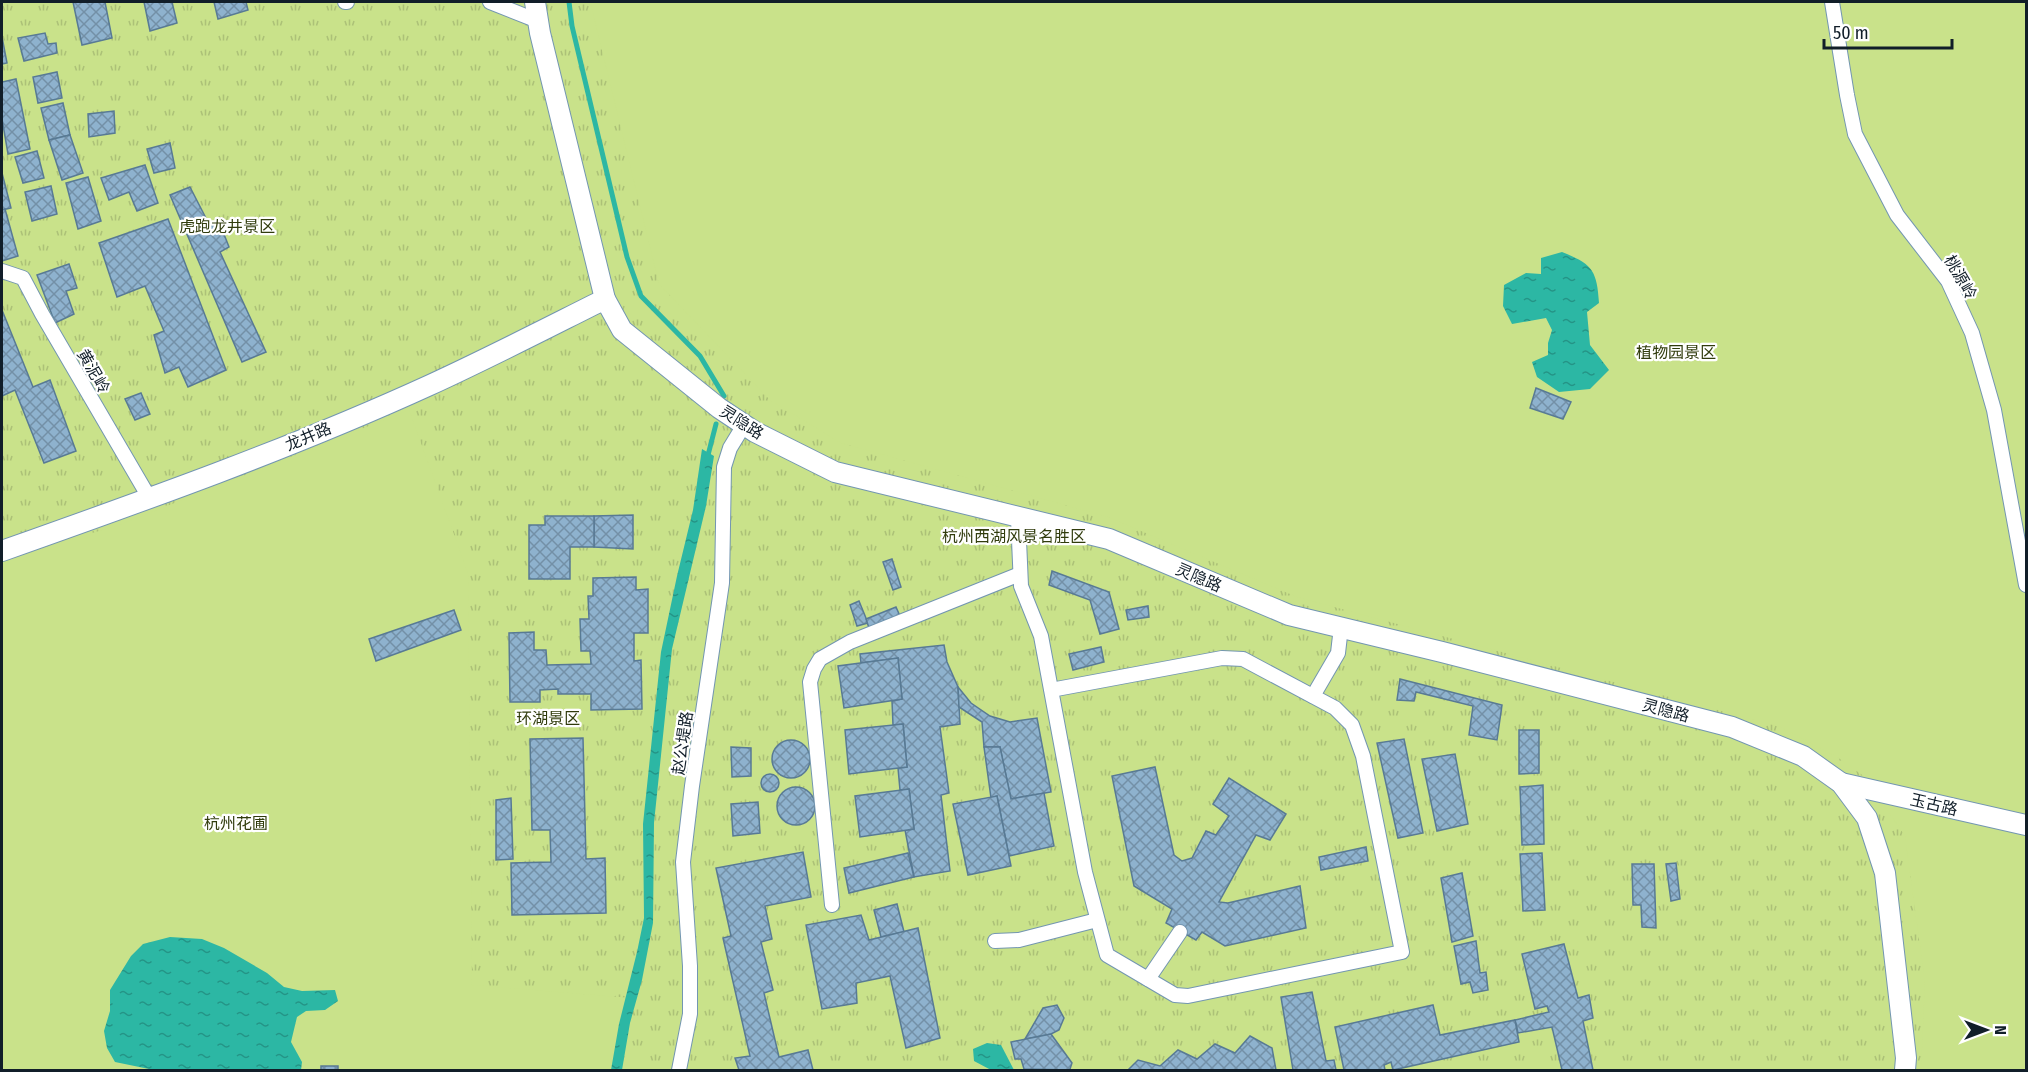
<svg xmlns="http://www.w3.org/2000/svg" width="2028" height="1072" font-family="'Fira Sans Condensed','Noto Sans SC',sans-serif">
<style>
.park{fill:url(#park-tufts)}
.garden{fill:#c9e28a}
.water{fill:url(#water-ripples)}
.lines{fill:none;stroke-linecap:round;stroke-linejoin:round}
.stream{stroke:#2cb7a4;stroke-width:5}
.building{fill:url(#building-cross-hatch);stroke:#587a94;stroke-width:1.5}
.street-casing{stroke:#7396b1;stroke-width:16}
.secondary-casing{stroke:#7396b1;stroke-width:22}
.street{stroke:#fff;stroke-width:14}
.secondary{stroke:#fff;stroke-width:20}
.labels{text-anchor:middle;stroke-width:4.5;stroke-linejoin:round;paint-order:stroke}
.park-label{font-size:16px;fill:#313c0d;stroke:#fff}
.street-label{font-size:16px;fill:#111e29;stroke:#fff}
</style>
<defs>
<pattern id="park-tufts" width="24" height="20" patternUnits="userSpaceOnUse" patternTransform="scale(1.5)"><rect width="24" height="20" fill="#c9e28a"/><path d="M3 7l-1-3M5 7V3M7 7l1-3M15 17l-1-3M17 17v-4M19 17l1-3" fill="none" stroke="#acc177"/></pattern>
<pattern id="water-ripples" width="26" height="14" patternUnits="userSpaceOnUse" patternTransform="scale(1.5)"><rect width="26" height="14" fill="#2cb7a4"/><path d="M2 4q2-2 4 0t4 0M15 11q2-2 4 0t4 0" fill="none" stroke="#249486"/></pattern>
<pattern id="building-cross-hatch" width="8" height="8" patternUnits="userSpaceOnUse" patternTransform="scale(1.5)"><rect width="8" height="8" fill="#8eb2ce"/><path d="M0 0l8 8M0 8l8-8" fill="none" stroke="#7390a7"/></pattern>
</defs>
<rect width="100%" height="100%" fill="#d1e7f9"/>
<rect class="park" x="2" y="2" width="2024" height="1068"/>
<g class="garden">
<polygon points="592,2 2026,2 2026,1070 1921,1070 1925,983 1905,836 1865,777 1837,757 1781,727 1297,597 1108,517 841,443 770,400 659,284 591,5"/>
<polygon points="409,410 468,573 472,985 632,998 617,1070 2,1070 2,560 119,525"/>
</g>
<g class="water">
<path d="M1562,252C1592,264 1597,270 1599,303L1587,312L1590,345L1609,370L1590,389L1559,392L1537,377L1532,362L1548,355V343L1552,330L1546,318L1512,324L1503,306L1504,285L1526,273L1541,274V258Z"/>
<polygon points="702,449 714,456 706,506 672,649 654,823 653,923 642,980 630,1023 622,1070 611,1070 619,1024 637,952 644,918 643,824 661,652 677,576 693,510"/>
<polygon points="170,937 202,939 224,948 267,973 284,987 302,991 335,990 338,1001 325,1010 306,1011 297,1017 291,1042 302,1062 301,1070 154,1070 115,1062 107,1048 104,1031 110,1011 110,990 131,956 143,944"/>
<polygon points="987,1043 1001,1045 1014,1070 991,1070 974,1061 973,1049"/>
</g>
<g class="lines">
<g class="stream">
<polyline points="569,2 572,26 627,257 641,296 700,356 724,396"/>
<polyline points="707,459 716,424"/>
</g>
</g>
<g class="building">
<polygon points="73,2 105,2 112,38 82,45"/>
<polygon points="144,2 172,2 177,23 150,31"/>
<polygon points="214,2 246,2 248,10 218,19"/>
<polygon points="45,33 48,44 56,43 57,53 24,61 18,38"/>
<polygon points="2,37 7,63 2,64"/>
<polygon points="57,72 62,98 38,103 33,77"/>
<polygon points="16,79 30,149 8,154 2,119 2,82"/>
<polygon points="63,103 70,135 49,140 41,108"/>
<polygon points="114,111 115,133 89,137 88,114"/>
<polygon points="70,135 83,173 62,180 49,140"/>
<polygon points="170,143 175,168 154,173 147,149"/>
<polygon points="37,151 44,178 23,183 15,157"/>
<polygon points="145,165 158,203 137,211 129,192 109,200 101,178"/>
<polygon points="2,173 11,208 2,210"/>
<polygon points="88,177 101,221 78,229 66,183"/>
<polygon points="51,186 57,214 32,221 25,192"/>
<polygon points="190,187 210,226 220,224 229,247 220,252 266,352 242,362 170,195"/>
<polygon points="5,209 18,256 2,261 2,210"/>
<polygon points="168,219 226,370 188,387 179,367 165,373 154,335 164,331 145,286 117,297 99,243"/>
<polygon points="69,264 77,288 66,291 74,314 55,323 37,275"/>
<polygon points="2,310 33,387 50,380 76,451 44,463 15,390 2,396"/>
<polygon points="1536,388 1571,402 1563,419 1530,408"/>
<polygon points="141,393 150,414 135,420 125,399"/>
<polygon points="633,515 633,549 594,547 594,516"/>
<polygon points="545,516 594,516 594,547 570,547 570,579 529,579 529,525 545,525"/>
<polygon points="892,559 901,587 893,590 883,562"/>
<polygon points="1052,571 1109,592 1119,629 1100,634 1090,600 1049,585"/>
<polygon points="636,577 636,590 648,589 648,633 634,633 634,661 641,660 642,709 591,710 591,694 558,694 558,689 540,690 540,702 510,702 509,633 534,632 534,650 546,650 547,665 591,664 590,651 581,651 580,619 589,619 588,596 593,596 593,578"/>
<polygon points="859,601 868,623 857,626 850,605"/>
<polygon points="1148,606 1149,617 1128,620 1126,610"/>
<polygon points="896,607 900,616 869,628 866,619"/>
<polygon points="454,610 461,630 376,661 369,639"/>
<polygon points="944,645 947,662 958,687 960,724 940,727 949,793 941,795 950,871 914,877 905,830 914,829 909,789 900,790 898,768 907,767 903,724 893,725 892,701 902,699 898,658 861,663 860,654"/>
<polygon points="1101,647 1104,662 1073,670 1069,654"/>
<polygon points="898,658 902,699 844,708 838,666"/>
<polygon points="1400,679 1502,705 1497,740 1469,735 1473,706 1416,692 1414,701 1397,700"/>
<polygon points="958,687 971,703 990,716 1010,722 1037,718 1051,792 1011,799 1000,747 984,747 982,722 959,707"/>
<polygon points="903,724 907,767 849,774 845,730"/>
<polygon points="1519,730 1539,730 1539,773 1519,774"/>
<polygon points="583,738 586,859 605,858 606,913 512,915 511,863 551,862 550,830 532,830 530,739"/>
<polygon points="1404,739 1423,833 1398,838 1377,743"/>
<circle cx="791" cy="759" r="19"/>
<polygon points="731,747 751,748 751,776 732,777"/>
<polygon points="984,747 1000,747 1011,799 1044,793 1054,846 1009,856 997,796 991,798"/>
<polygon points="1455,754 1468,824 1437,831 1422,759"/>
<polygon points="1155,767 1174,855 1182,861 1192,858 1206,831 1216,835 1229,816 1213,804 1229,778 1286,814 1270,840 1256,835 1219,902 1228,903 1300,886 1306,928 1225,946 1202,932 1196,940 1166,923 1172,909 1134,886 1112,776"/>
<circle cx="770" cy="783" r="9"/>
<polygon points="1543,785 1544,844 1522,845 1520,787"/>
<circle cx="796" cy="806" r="19"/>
<polygon points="909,789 914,829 860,837 855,796"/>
<polygon points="997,796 1011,866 968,875 953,804"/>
<polygon points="511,798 513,859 496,860 496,800"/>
<polygon points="758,802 760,833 733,836 731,804"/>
<polygon points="1366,847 1368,861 1321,870 1319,857"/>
<polygon points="803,852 811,897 765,906 772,939 761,942 773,990 764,993 779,1057 808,1050 813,1070 739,1070 735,1058 750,1056 723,938 731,936 716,868"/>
<polygon points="908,853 914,877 849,893 844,868"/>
<polygon points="1542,853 1545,910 1523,911 1520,854"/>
<polygon points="1676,863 1680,899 1671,901 1666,864"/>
<polygon points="1632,864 1654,864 1656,928 1642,927 1641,905 1633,905"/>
<polygon points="1462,873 1473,936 1452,942 1441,878"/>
<polygon points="897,904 904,932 881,937 874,910"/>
<polygon points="861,915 869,940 918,928 940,1038 906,1048 890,976 856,983 857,1003 822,1009 806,925"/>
<polygon points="1476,941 1480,973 1486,972 1488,990 1473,993 1470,982 1461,984 1454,946"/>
<polygon points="1564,944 1578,998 1589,995 1593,1018 1583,1021 1593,1070 1562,1070 1552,1027 1518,1033 1515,1020 1549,1012 1547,1006 1535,1009 1522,954"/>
<polygon points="1312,992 1326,1061 1334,1060 1336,1070 1293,1070 1281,997"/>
<polygon points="1057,1005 1064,1018 1059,1030 1051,1034 1025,1039 1043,1008"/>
<polygon points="1433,1005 1440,1035 1515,1020 1519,1042 1393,1070 1391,1062 1384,1065 1385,1070 1344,1070 1335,1027"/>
<polygon points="1051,1034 1072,1063 1070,1069 1071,1070 1024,1069 1021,1059 1015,1059 1011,1042"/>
<polygon points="1250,1036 1272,1048 1276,1070 1128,1070 1138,1060 1160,1066 1178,1050 1197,1059 1215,1044 1235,1053"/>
<rect x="321" y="1066" width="17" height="4"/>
</g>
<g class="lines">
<g class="street-casing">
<g id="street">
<polyline points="345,2 347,2"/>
<polyline points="490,2 538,21"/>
<polyline points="1832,2 1847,95 1855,134 1897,215 1948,281 1972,333 1994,410 2026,585"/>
<polyline points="2,271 23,278 42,314 150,499"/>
<polyline points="1018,517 1021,586 1041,636 1085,872 1107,955 1175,995 1188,996 1402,952 1363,756 1352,725 1335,708 1243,659 1222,658 1051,690"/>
<polyline points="1313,696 1338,653 1341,627"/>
<polyline points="832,905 810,682 814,669 820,659 850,642 1020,574"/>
<polyline points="995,941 1019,940 1097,920"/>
<polyline points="1148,979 1180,932"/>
<polyline points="679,1070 690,1014 690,966 683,862 692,786 722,583 724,467 730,448 744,425"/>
</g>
</g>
<g class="secondary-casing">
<g id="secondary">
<polyline points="535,2 540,33 605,299 622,330 719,408 755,432 835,472 1109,539 1289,615 1442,652 1732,727 1803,756 1841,783 1867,818 1885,873 1906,1058 1905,1070"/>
<path d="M2,551C146,500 290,449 430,385C489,358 547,328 605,299"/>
<polyline points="1841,783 2026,825"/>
</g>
</g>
<use href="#street" class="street"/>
<use href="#secondary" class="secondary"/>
</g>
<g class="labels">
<g class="park-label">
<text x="227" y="232">虎跑龙井景区</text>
<text x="1676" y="358">植物园景区</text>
<text x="1014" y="542">杭州西湖风景名胜区</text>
<text x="548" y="724">环湖景区</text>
<text x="236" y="829">杭州花圃</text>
</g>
<g class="street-label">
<text transform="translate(1961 277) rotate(60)" y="6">桃源岭</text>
<text transform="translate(94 371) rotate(60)" y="6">黄泥岭</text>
<text transform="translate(742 422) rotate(32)" y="6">灵隐路</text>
<text transform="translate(308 436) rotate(-23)" y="6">龙井路</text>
<text transform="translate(1199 577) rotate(23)" y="6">灵隐路</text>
<text transform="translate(1666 710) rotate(15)" y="6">灵隐路</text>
<text transform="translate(682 743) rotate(-82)" y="6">赵公堤路</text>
<text transform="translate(1934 804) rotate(13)" y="6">玉古路</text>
</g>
</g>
<rect width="2028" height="1072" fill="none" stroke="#111e29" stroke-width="6"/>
<g transform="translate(1986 1030) rotate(90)" stroke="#ffffff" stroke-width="4.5" paint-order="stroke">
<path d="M0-4.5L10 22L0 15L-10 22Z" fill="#111e29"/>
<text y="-9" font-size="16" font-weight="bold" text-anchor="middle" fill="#111e29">N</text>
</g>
<path d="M1824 39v9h128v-9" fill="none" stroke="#111e29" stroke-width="3"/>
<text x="1833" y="39" font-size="18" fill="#111e29" stroke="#ffffff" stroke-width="4.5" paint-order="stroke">50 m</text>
</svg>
